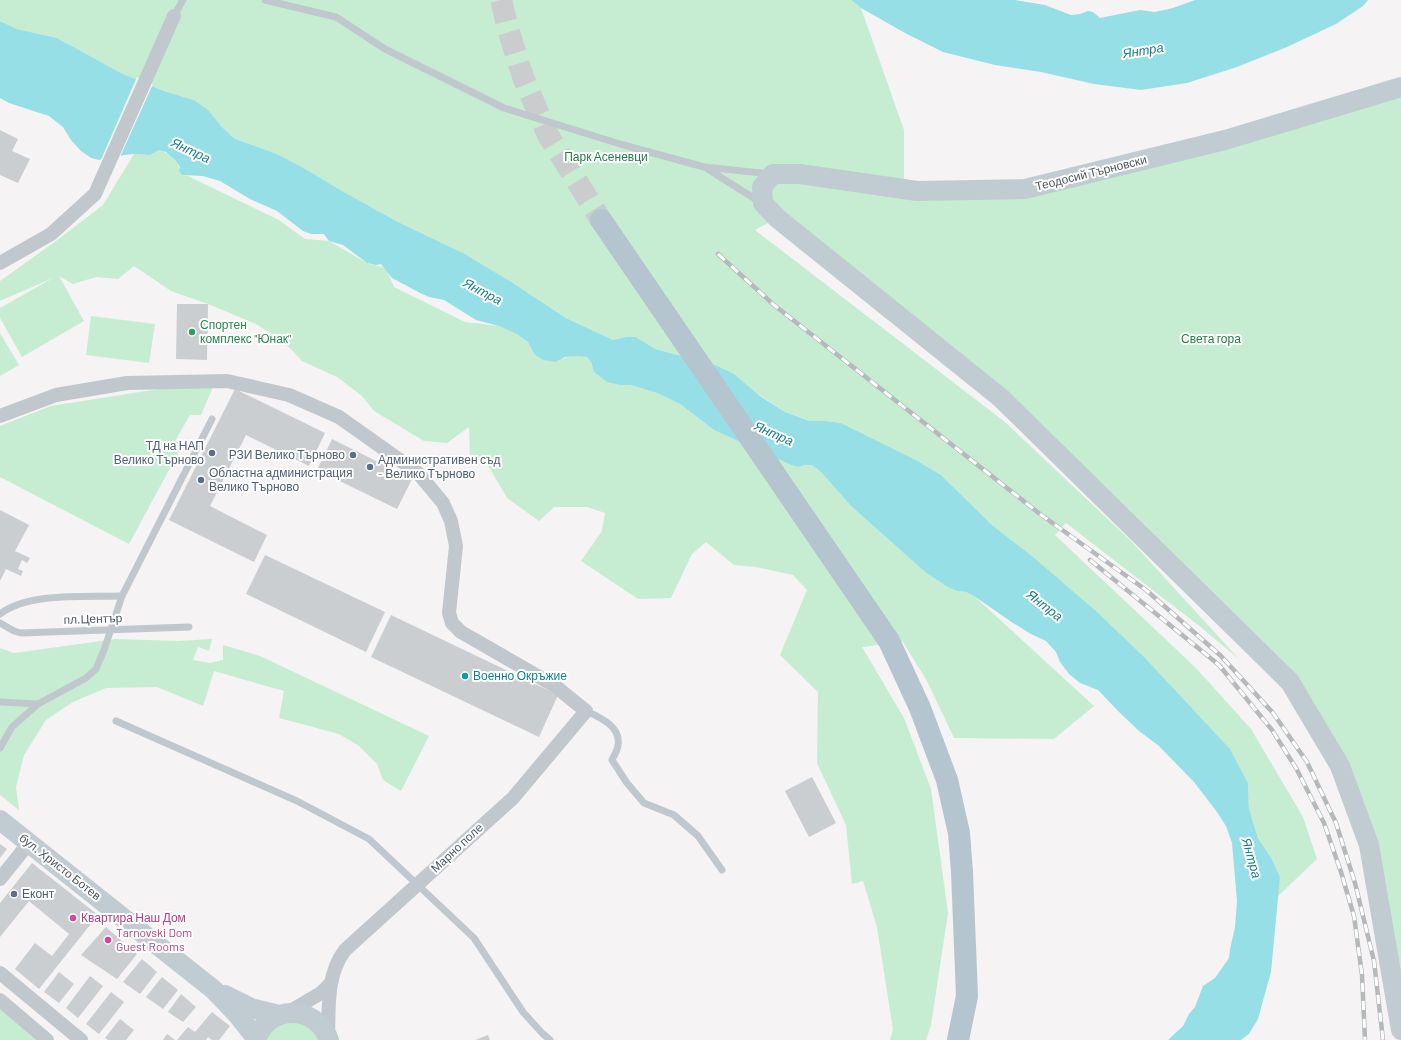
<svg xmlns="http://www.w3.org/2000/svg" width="1401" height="1040" font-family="Barlow,sans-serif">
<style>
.green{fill:#c6edd1}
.water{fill:#97dfe7}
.pier{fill:#f5f3f3}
.building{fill:#caced1}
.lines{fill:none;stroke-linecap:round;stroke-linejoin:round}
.primary-tunnel{stroke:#cbccce;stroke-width:22;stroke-dasharray:22 11;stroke-linecap:butt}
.lane{stroke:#c0c8ce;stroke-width:7}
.street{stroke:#c0c8ce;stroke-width:14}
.secondary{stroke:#c0cbd2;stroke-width:20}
.primary{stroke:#b5c5cf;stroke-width:22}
.rail-casing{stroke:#b5b9bc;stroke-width:4.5}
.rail{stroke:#fff;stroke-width:3;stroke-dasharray:9;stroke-linecap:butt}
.leisure-dot{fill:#2e9e5b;stroke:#fff;stroke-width:1.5}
.service-dot{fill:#5c6f8a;stroke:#fff;stroke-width:1.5}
.culture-dot{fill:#0f9aa8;stroke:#fff;stroke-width:1.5}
.hotel-dot{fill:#d1479c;stroke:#fff;stroke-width:1.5}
.labels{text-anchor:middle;stroke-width:4;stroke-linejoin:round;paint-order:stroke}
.park-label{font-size:12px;fill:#207d44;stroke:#fff}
.street-label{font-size:12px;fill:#4c585f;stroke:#fff}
.leisure-label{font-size:12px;fill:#27864d;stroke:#fff;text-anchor:start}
.service-label{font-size:12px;fill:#4e5e75;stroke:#fff;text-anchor:start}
.culture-label{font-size:12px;fill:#0d838f;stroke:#fff;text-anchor:start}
.hotel-label{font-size:12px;fill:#b23c85;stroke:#fff;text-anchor:start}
.water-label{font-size:13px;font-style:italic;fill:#177d88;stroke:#fff}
</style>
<rect width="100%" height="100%" fill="#f5f3f3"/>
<g class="green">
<polygon points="0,0 851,0 861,8 904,130 904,190 1025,189 1401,87 1401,1030 1369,845 1290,682 1001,398 777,218 755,230 1005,422 1131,541 1239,659 1198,625 1066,523 1055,535 1196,668 1251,729 1303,817 1317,859 1277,897 1280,877 1272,859 1258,838 1249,809 1248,783 1230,749 1187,704 1032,556 992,525 941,475 916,460 841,423 825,421 809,421 785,412 715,365 655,349 636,337 626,337 613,340 566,318 513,283 465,254 396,221 339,190 304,168 275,153 235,139 194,100 164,91 121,73 57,38 17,29 0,21"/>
<path d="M159,150C172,153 178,163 182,175L188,176L279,220L305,239L329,241L367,263L386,268L394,287L465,322L499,326L518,334L528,342L534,354L556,362C567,356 574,355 587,357L591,362L594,372L620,385H631L657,393L680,404L714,430L791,465L798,467L805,465H812L821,472L851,506L925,572L957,591L966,592L974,596L1094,706L1054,739L954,738L927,681L903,642L862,647L904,718L931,789L948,913L931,1025L926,1040H890L893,1030L877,927L863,881L852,884L846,825L817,763L818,692L780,655L807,590L793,575L756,567L734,565L706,542L692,554L671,598L638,599L581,561L602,531L605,513L587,507H554L539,521L507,498L486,462L470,460L469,427L447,443L424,441L374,411L362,396L337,377L302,361L284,342L256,324L208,304L171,291L134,266L118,279L96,277L73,284L59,276L84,321L22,357L0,318V308L53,278L0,301V281L56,241L103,205L134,154L150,155Z"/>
<polygon points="91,316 155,324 149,363 86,355"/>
<polygon points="0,333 19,365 0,376"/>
<polygon points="216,380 201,415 190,415 175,441 183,444 129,544 0,477 0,426 51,406"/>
<polygon points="116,639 178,641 212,639 209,651 198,647 193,660 210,663 223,660 223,645 260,656 429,736 401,791 383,780 377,764 359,746 339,734 279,718 284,691 214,671 203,706 157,687 106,688 73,702 46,720 24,755 16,787 19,810 0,795 0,648 14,653"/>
<polygon points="0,1006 37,1040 0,1040"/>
<path d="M294,1022C306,1025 312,1029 319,1040H264L267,1034L284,1023Z"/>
</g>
<g class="water">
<polygon points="851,0 1015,0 1045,5 1071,15 1080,14 1088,11 1093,12 1100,18 1140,10 1155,12 1173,8 1195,0 1368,0 1363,6 1336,24 1287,47 1237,67 1187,83 1141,90 1094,84 1041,72 995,65 943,52 905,33 861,8"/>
<polygon points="0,21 17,29 57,38 121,73 164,91 194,100 209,111 222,127 235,139 275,153 304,168 340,190 396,221 465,254 513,283 566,318 613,340 626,337 636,337 655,349 715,365 734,374 760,396 785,412 809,421 825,421 841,423 916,460 941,475 992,525 1032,556 1097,612 1144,657 1230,749 1248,783 1249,809 1258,838 1272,859 1280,877 1271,972 1258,1019 1249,1034 1241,1040 1168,1040 1183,1026 1189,1014 1195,1007 1203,986 1215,978 1229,958 1230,949 1235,927 1237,901 1232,843 1226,826 1217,812 1194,782 1159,746 1139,731 1118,711 1098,690 1080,683 1069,674 1060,662 1056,652 1046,641 1031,634 1013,623 974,596 966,592 957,591 948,587 925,572 851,506 821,472 812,465 805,465 798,467 791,465 714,430 680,404 657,393 631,385 620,385 607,382 594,372 591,362 587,357 578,356 565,357 556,362 543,360 534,354 528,342 517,334 499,326 476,320 444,300 429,297 420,293 392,278 381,264 376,265 367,263 343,245 329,241 324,234 311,234 303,231 277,211 250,199 220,181 203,176 182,175 179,171 180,167 175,160 166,152 159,150 150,155 134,154 107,157 99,160 91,158 81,151 71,140 63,127 49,116 9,103 0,98"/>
</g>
<polygon class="pier" points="137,77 153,84 120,157 107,159 100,162"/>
<g class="building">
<polygon points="0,130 18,139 12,151 30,159 18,183 0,175"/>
<polygon points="177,304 208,304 207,360 176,359"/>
<polygon points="235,389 325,433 309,466 246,435 210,506 267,535 254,562 169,520"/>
<polygon points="332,439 412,479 397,509 317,470"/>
<polygon points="0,510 29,525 15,551 30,558 27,563 22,560 18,569 23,571 21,576 6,569 0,581"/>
<polygon points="265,555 385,612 366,652 246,594"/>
<polygon points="391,615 558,695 539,737 371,657"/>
<polygon points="812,777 836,823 809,837 785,791"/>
<polygon points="0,844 7,849 0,858"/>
<polygon points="32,863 98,915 39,989 15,969 35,943 52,956 69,934 29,901 0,937 0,903"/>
<polygon points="106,927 137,954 117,979 81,955"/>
<polygon points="142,959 157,972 140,994 123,982"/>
<polygon points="59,972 74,984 59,1003 44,992"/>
<polygon points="90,976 103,986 78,1018 66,1008"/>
<polygon points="162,977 178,990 163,1009 146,997"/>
<polygon points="111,992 124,1002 99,1034 86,1024"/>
<polygon points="181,994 196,1007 183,1022 168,1012"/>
<polygon points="212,1012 230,1026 219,1040 212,1040 208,1037 206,1040 177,1040 188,1027 195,1032"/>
<polygon points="120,1019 134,1030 126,1040 108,1040 105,1038"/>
<polygon points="167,1034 175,1040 163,1040"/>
<polygon points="488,1035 490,1040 475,1040"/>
</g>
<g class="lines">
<polyline class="primary-tunnel" points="501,0 508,29 523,77 548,135 601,220"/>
<g class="lane">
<polyline points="265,0 336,17 385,49 504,108 620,144 704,167 771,174"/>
<polyline points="174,16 183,0"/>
<polyline points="706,168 760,202"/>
<path d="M0,614C29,592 87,597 122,596"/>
<polyline points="0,623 14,631 21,633 189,627"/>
<polyline points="0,702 38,704"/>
<path d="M586,711C599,717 621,726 618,745C618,750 614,755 612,760L627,783L644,803L674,815L698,836L722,870"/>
<polyline points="116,721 297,801 369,839 474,938 523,1012 542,1033 550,1040"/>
<polyline points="0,748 12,727 38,704 86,678 96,669 104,650 122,596 212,419"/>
</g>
<g class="street">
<polyline points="0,263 51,234 95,194 174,16"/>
<path d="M0,416L56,395L127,383L227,381L289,395L339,417L418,473L443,503L451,521L456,546L449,613L452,623L461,632L555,686L586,711L513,798L345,950C326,975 329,1008 328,1038"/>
<polyline points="0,879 29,843"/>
<polyline points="0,973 81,1040"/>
<polyline points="0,1000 47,1040"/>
<polyline points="287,1013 321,993 330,984"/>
</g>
<g class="secondary">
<polyline points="1401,87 1225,140 1025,189 917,191 800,174 773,174 762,187 763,203 777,218 1001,398 1290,682 1340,766 1369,845 1401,1030"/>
<polyline points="0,820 214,990 237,1014 256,1038"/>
<polyline points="225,995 251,1008 279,1015"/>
<path d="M256,1040C268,1004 316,1004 329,1040"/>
</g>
<polyline class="primary" points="601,220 889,641 920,708 947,780 959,833 962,872 967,996 958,1040"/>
<g class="rail-casing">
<g id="rail">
<polyline points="718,254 774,305 1040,514 1146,590 1221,656 1273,713 1307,762 1336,823 1355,883 1374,961 1383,1040"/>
<polyline points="1090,560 1219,665 1272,730 1296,768 1324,823 1341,872 1354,916 1362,975 1365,1040"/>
</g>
</g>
<use href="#rail" class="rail"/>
</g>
<circle class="leisure-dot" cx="192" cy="332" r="4"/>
<g class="service-dot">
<circle cx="212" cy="453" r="4"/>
<circle cx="353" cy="455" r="4"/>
<circle cx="370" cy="467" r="4"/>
<circle cx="201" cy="480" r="4"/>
<circle cx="14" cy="894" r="4"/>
</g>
<circle class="culture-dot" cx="465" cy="676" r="4"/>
<g class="hotel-dot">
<circle cx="73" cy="918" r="4"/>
<circle cx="108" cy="940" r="4"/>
</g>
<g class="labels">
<g class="park-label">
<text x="606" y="161">Парк Асеневци</text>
<text x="1211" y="343">Света гора</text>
</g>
<g class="street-label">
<text transform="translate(1091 173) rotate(-14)" y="4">Теодосий Търновски</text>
<text transform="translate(93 619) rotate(-2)" y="4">пл.Център</text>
<text transform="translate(457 848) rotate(-43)" y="4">Марно поле</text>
<text transform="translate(60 867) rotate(38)" y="4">бул. Христо Ботев</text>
</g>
<g class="leisure-label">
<text x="200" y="329">Спортен<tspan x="200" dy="14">комплекс "Юнак"</tspan></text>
</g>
<g class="service-label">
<text x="204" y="450" text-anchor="end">ТД на НАП<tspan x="204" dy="14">Велико Търново</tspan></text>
<text x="345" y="459" text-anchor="end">РЗИ Велико Търново</text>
<text x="378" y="464">Административен съд<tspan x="378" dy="14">- Велико Търново</tspan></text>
<text x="209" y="477">Областна администрация<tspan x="209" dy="14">Велико Търново</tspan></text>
<text x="22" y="898">Еконт</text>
</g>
<g class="culture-label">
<text x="473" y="680">Военно Окръжие</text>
</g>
<g class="hotel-label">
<text x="81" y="922">Квартира Наш Дом</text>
<text x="116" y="937">Tarnovski Dom<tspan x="116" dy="14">Guest Rooms</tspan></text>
</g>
<g class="water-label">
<text transform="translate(1143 50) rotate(-9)" y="5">Янтра</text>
<text transform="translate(191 150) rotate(25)" y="5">Янтра</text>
<text transform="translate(483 291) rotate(28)" y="5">Янтра</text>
<text transform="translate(774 433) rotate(24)" y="5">Янтра</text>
<text transform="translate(1045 605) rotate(38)" y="5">Янтра</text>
<text transform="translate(1252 858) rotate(74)" y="5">Янтра</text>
</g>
</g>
</svg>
